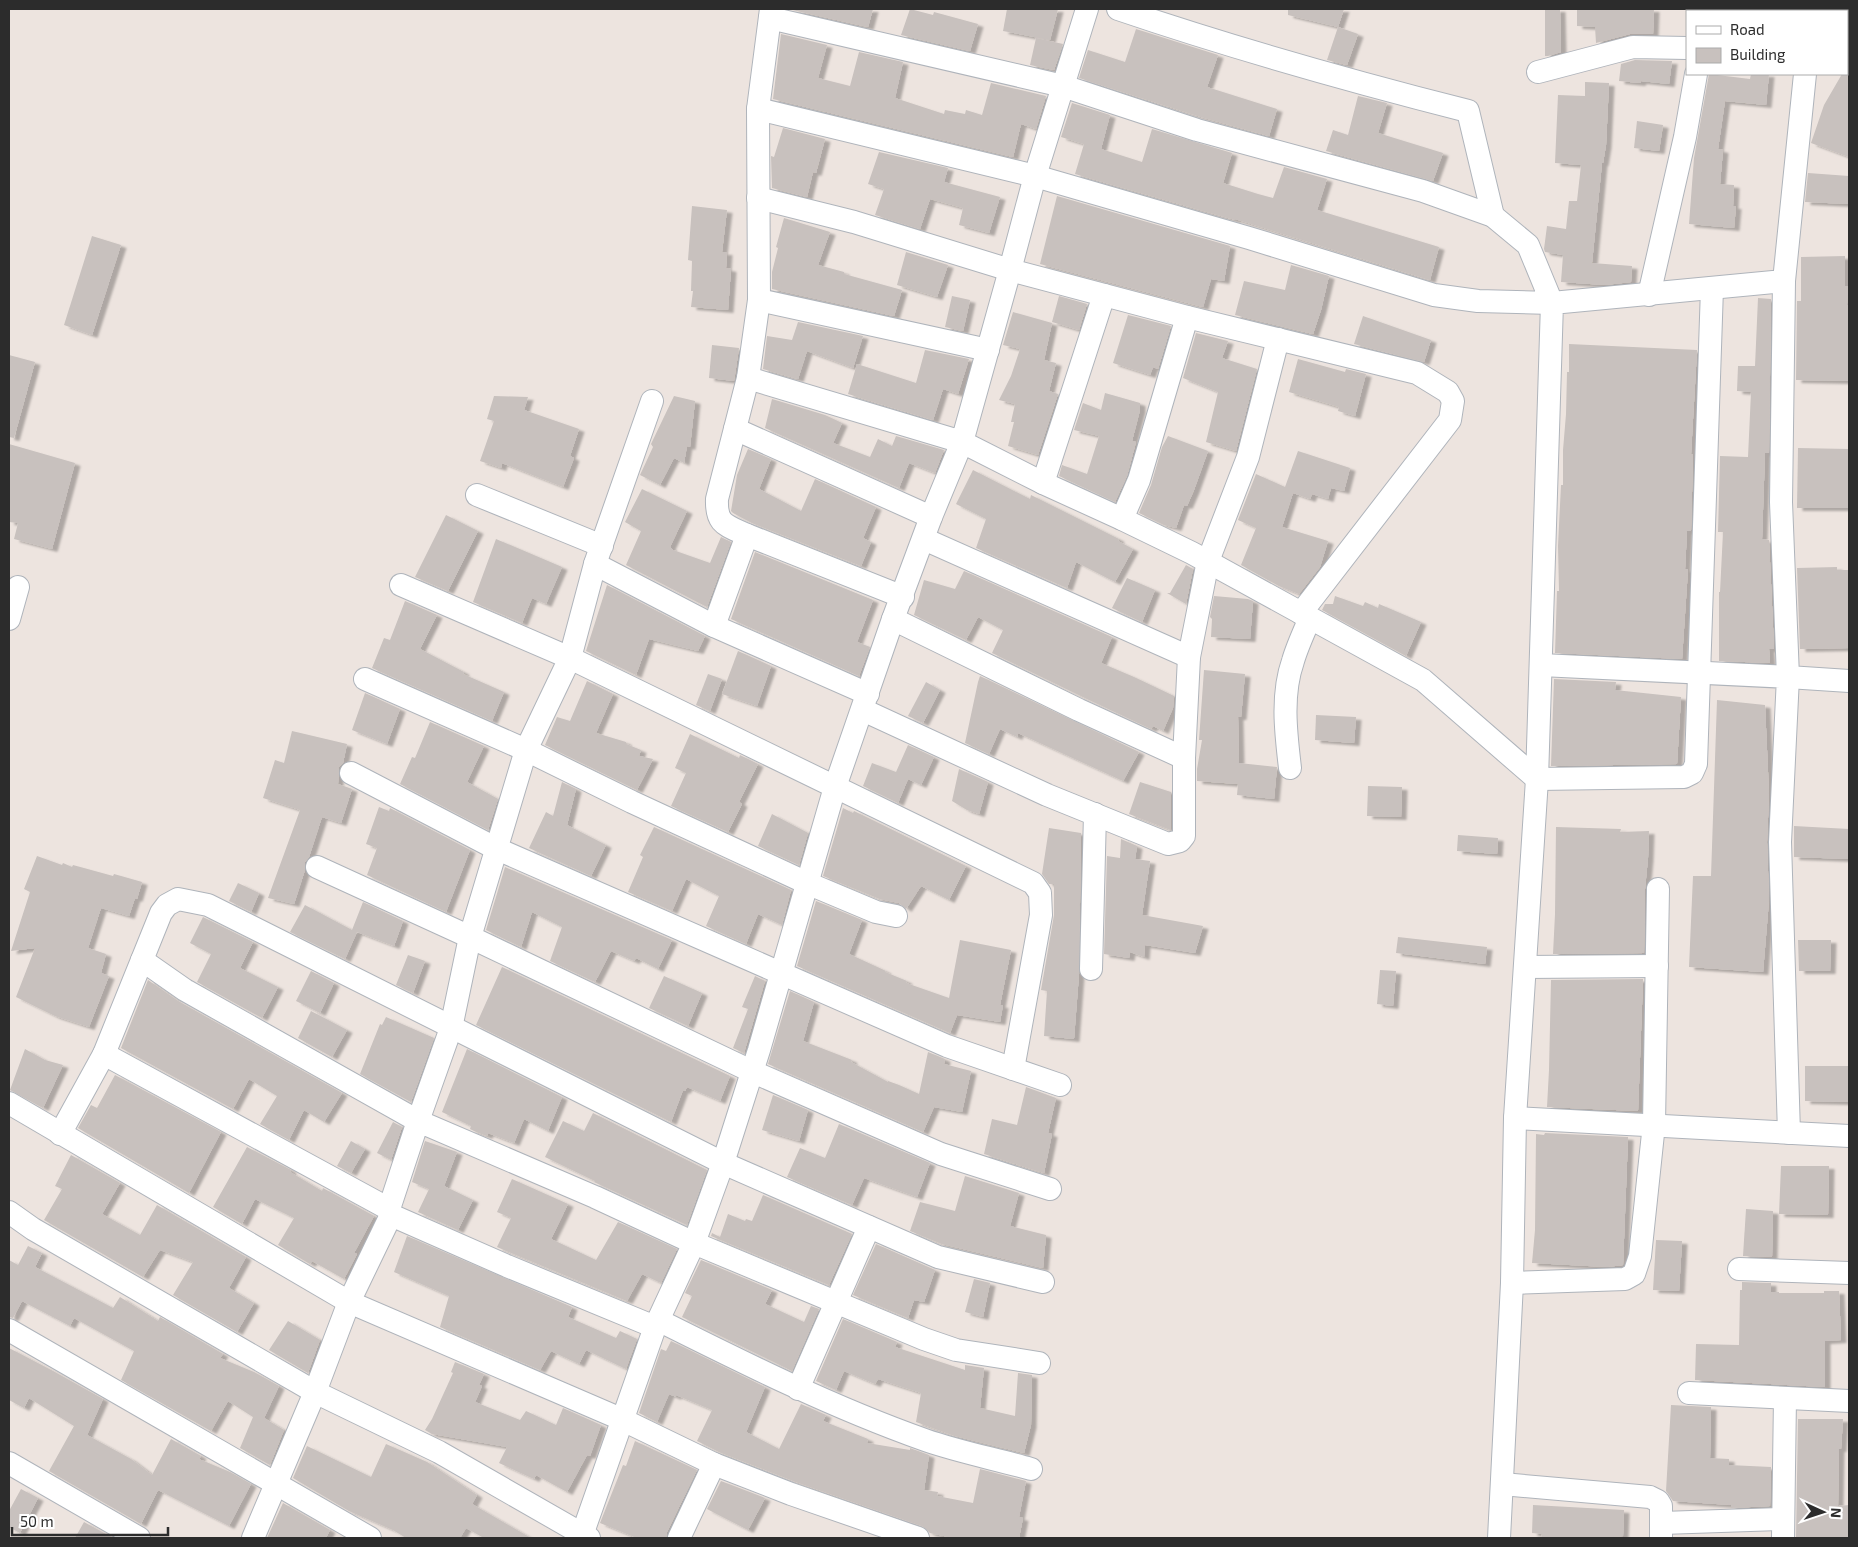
<svg xmlns="http://www.w3.org/2000/svg" width="1858" height="1547" font-family="'Exo 2',sans-serif">
<style>
.building{fill:#c8c1be;filter:url(#shadow)}
.lines{fill:none;stroke-linecap:round;stroke-linejoin:round}
.street-casing{stroke:#afb4bb;stroke-width:24}
.street{stroke:#fff;stroke-width:22}
</style>
<defs>
<filter id="shadow"><feDropShadow dx="5.5" dy="3" stdDeviation="1" flood-color="#0004"/></filter>
</defs>
<rect width="100%" height="100%" fill="#ede4df"/>
<g class="building">
<polygon points="788,9 873,9 868,27"/>
<polygon points="910,9 933,15 934,12 978,24 970,51 901,35"/>
<polygon points="1007,9 1058,9 1050,40 1003,31"/>
<polygon points="1288,9 1344,9 1338,27 1288,15"/>
<polygon points="1545,9 1560,9 1561,52 1548,56 1545,56"/>
<polygon points="1577,9 1654,9 1653,34 1630,34 1596,43 1595,27 1577,26"/>
<polygon points="1338,27 1358,34 1347,65 1327,60"/>
<polygon points="1136,29 1218,55 1207,87 1277,109 1269,136 1201,117 1079,78 1088,50 1125,62"/>
<polygon points="781,34 827,45 818,78 850,86 859,52 903,62 895,98 944,114 945,110 965,114 966,110 982,115 991,83 1046,96 1036,129 1021,124 1013,157 773,99"/>
<polygon points="1036,38 1063,44 1054,70 1030,65"/>
<polygon points="1635,60 1672,61 1669,84 1641,81 1640,83 1619,81 1621,64"/>
<polygon points="1849,61 1849,157 1811,143 1824,105 1842,74 1847,74 1847,66"/>
<polygon points="1709,74 1750,79 1751,74 1769,74 1766,105 1725,101 1718,149 1723,150 1720,184 1734,185 1733,206 1736,206 1734,228 1689,224 1694,158"/>
<polygon points="1585,82 1609,83 1606,145 1603,163 1602,163 1592,263 1632,266 1631,282 1605,285 1561,282 1563,255 1545,252 1544,249 1547,226 1566,229 1569,201 1577,201 1581,165 1555,163 1558,95 1585,96"/>
<polygon points="1358,96 1387,103 1378,133 1443,153 1433,181 1326,151 1333,130 1348,135"/>
<polygon points="1072,103 1110,115 1101,149 1142,162 1152,129 1232,153 1223,183 1258,194 1273,198 1284,167 1327,179 1317,210 1439,247 1430,280 1235,219 1235,220 1075,174 1084,144 1061,137"/>
<polygon points="1637,121 1663,125 1659,151 1634,148"/>
<polygon points="783,128 825,139 816,173 813,172 807,197 772,188 771,156 774,157"/>
<polygon points="879,152 948,168 944,182 1000,197 989,233 959,225 963,208 930,199 920,229 875,215 884,189 868,184"/>
<polygon points="1808,173 1849,176 1849,204 1805,202"/>
<polygon points="1057,196 1230,246 1224,281 1211,279 1203,307 1040,264"/>
<polygon points="692,206 727,210 722,252 727,252 726,268 731,269 728,310 691,307 693,291 691,291 692,261 688,260"/>
<polygon points="784,218 830,232 818,265 844,272 844,274 902,290 894,316 772,289 772,272 778,248 776,247"/>
<polygon points="92,236 121,245 92,335 64,325"/>
<polygon points="906,252 948,265 937,297 897,285"/>
<polygon points="1845,256 1845,286 1848,286 1847,305 1849,305 1849,381 1796,380 1797,301 1801,301 1801,257"/>
<polygon points="1291,265 1329,276 1321,310 1313,334 1235,315 1244,281 1285,290"/>
<polygon points="952,296 970,300 963,331 945,327"/>
<polygon points="1059,296 1087,304 1079,330 1052,322"/>
<polygon points="1758,298 1771,299 1769,453 1765,453 1762,539 1769,540 1774,649 1769,649 1770,663 1719,661 1719,592 1720,592 1723,532 1718,532 1720,456 1748,457 1751,392 1737,391 1738,366 1755,366"/>
<polygon points="1013,312 1052,323 1044,360 1056,363 1049,391 1058,394 1038,455 1008,446 1014,422 1011,422 1015,404 999,400 1011,376 1020,349 1003,345"/>
<polygon points="1128,315 1171,326 1158,369 1153,367 1150,375 1113,363"/>
<polygon points="1363,316 1431,340 1424,362 1354,344"/>
<polygon points="798,322 863,336 853,368 807,351 798,379 763,369 767,336 792,340"/>
<polygon points="1196,333 1228,341 1222,358 1257,369 1236,451 1206,442 1218,392 1183,378"/>
<polygon points="1569,344 1697,350 1691,454 1693,455 1691,531 1687,531 1685,569 1688,569 1682,659 1555,653 1557,591 1559,591 1558,546 1561,485 1563,485 1563,450 1566,414 1567,372 1569,372"/>
<polygon points="712,345 739,348 734,381 709,378"/>
<polygon points="925,350 969,359 958,394 943,389 933,420 848,394 857,364 916,383"/>
<polygon points="9,355 35,362 14,438 9,437"/>
<polygon points="1298,359 1345,372 1346,369 1366,374 1355,416 1338,411 1339,407 1289,392"/>
<polygon points="1105,393 1140,403 1140,410 1132,441 1136,442 1127,476 1115,502 1059,476 1062,465 1087,474 1099,436 1074,430 1083,403 1101,410"/>
<polygon points="494,396 528,397 524,410 579,429 570,456 574,458 563,487 502,463 501,468 480,461 494,421 487,419"/>
<polygon points="674,396 695,401 690,447 687,446 684,463 674,458 660,485 640,475 653,447 651,444"/>
<polygon points="772,399 825,415 842,423 833,443 870,457 878,439 892,446 896,436 944,450 935,473 909,463 899,488 765,428"/>
<polygon points="1168,436 1208,451 1194,490 1187,506 1184,505 1176,528 1164,525 1139,513 1151,485 1162,447"/>
<polygon points="9,444 75,463 52,549 14,539 18,523 9,522"/>
<polygon points="1798,448 1849,449 1849,508 1797,508"/>
<polygon points="748,449 771,459 759,489 801,511 815,479 876,507 863,538 871,542 861,566 752,523 733,513 731,511 737,475"/>
<polygon points="1298,451 1350,468 1344,491 1331,488 1328,499 1312,494 1310,499 1293,493 1282,527 1328,541 1320,567 1299,594 1279,586 1241,565 1256,528 1238,520 1256,474 1285,487"/>
<polygon points="973,470 1030,499 1031,495 1119,539 1118,541 1133,549 1115,582 1076,562 1067,588 976,548 986,519 956,504"/>
<polygon points="642,489 687,511 670,547 673,550 710,563 721,537 731,542 707,607 626,565 641,531 625,522"/>
<polygon points="446,515 478,531 448,591 415,577"/>
<polygon points="496,539 562,567 546,604 532,598 522,623 473,602"/>
<polygon points="755,552 873,600 857,642 870,647 859,676 731,619"/>
<polygon points="1186,565 1193,569 1186,604 1167,593 1170,593"/>
<polygon points="1837,567 1837,570 1849,570 1849,648 1800,649 1797,568"/>
<polygon points="964,571 1112,637 1101,663 1134,677 1174,696 1173,708 1163,731 1153,726 1151,729 1085,698 992,653 1003,630 978,617 966,640 914,615 924,580 955,589"/>
<polygon points="1127,578 1155,590 1142,622 1112,608"/>
<polygon points="607,585 705,636 698,651 649,639 636,675 586,651"/>
<polygon points="1214,596 1248,599 1253,601 1250,639 1211,637 1212,619 1210,617"/>
<polygon points="1335,596 1363,606 1365,602 1378,608 1379,604 1421,622 1406,656 1322,610 1325,604 1333,604"/>
<polygon points="405,601 437,615 420,649 462,671 464,672 463,674 504,692 492,721 372,668 384,638 390,640"/>
<polygon points="738,651 771,666 757,706 722,694"/>
<polygon points="1204,670 1245,674 1241,717 1238,717 1239,763 1277,767 1274,799 1237,795 1238,784 1197,781 1197,769 1202,740 1199,740"/>
<polygon points="708,674 722,679 710,711 696,705"/>
<polygon points="980,676 1139,752 1123,781 1018,733 1017,737 1000,729 989,754 965,743 978,682"/>
<polygon points="1554,679 1616,682 1615,690 1681,697 1677,764 1551,766"/>
<polygon points="587,681 613,694 596,733 626,742 626,744 641,750 639,756 653,759 637,790 545,745 557,717 570,721"/>
<polygon points="926,682 940,690 923,723 908,716"/>
<polygon points="365,693 400,709 387,744 352,730"/>
<polygon points="1717,700 1765,705 1769,794 1767,842 1769,900 1763,972 1689,967 1693,876 1711,876"/>
<polygon points="1316,715 1356,717 1354,743 1315,740"/>
<polygon points="430,722 484,746 467,782 498,799 488,830 400,784 412,757 415,758"/>
<polygon points="292,731 347,744 343,763 339,767 338,784 352,789 341,823 322,817 309,857 305,862 305,870 294,904 268,898 300,810 263,798 275,760 284,763"/>
<polygon points="690,734 739,758 740,755 758,764 739,802 742,804 728,832 671,806 686,773 675,768"/>
<polygon points="908,745 934,757 921,785 908,779 898,803 863,786 872,763 896,772"/>
<polygon points="959,769 988,782 979,814 967,810 952,801"/>
<polygon points="562,782 576,789 567,825 606,845 591,876 529,848 546,812 553,816"/>
<polygon points="1140,782 1171,792 1171,830 1129,814"/>
<polygon points="1368,786 1402,787 1401,817 1367,816"/>
<polygon points="379,807 389,811 390,808 470,850 446,912 367,875 377,848 366,844"/>
<polygon points="843,808 853,813 854,811 966,866 949,900 921,886 906,909 899,903 880,899 823,876"/>
<polygon points="772,814 808,833 799,865 758,846"/>
<polygon points="1794,826 1849,829 1849,859 1794,857"/>
<polygon points="654,827 791,890 782,925 758,914 746,944 706,926 719,896 686,879 672,911 628,892 643,857 640,855"/>
<polygon points="1556,827 1621,829 1620,832 1649,831 1648,858 1645,889 1644,953 1553,954 1555,914"/>
<polygon points="1049,828 1081,833 1079,974 1074,1039 1044,1036 1047,991 1041,990 1054,915 1054,884 1049,884 1042,874"/>
<polygon points="1458,835 1498,838 1497,854 1457,851"/>
<polygon points="1121,839 1137,846 1135,859 1150,861 1142,915 1203,926 1195,953 1145,945 1144,957 1130,952 1129,958 1104,954 1107,856 1120,858"/>
<polygon points="37,856 62,865 63,863 72,867 73,865 113,876 114,874 142,882 137,899 135,898 129,916 101,908 88,948 106,954 101,973 109,976 89,1027 55,1016 16,997 35,948 11,951 30,892 24,889"/>
<polygon points="505,867 672,940 658,969 636,958 634,961 611,951 595,982 550,961 562,927 532,912 521,947 486,930"/>
<polygon points="238,883 259,893 251,912 229,901"/>
<polygon points="816,901 862,920 849,954 886,971 885,972 907,981 906,983 949,998 960,940 1011,950 1000,1005 1003,1005 1000,1022 957,1015 950,1033 797,966"/>
<polygon points="363,902 403,921 394,946 357,932 345,959 290,932 305,905 352,930"/>
<polygon points="203,917 253,942 240,968 278,987 262,1018 197,982 211,954 190,943"/>
<polygon points="1398,937 1487,947 1485,964 1396,953"/>
<polygon points="1798,940 1831,940 1830,971 1799,971"/>
<polygon points="408,955 425,961 413,993 396,985"/>
<polygon points="502,967 730,1076 720,1101 687,1087 685,1091 683,1090 671,1122 476,1025"/>
<polygon points="1380,970 1396,971 1393,1006 1377,1004"/>
<polygon points="311,971 334,983 320,1013 296,1001"/>
<polygon points="664,976 702,993 688,1026 649,1008"/>
<polygon points="755,976 765,981 744,1053 733,1048 748,1009 742,1007"/>
<polygon points="1643,979 1638,1111 1547,1107 1549,1070 1551,980"/>
<polygon points="148,980 178,1001 342,1093 324,1122 304,1110 289,1140 260,1124 277,1096 249,1079 233,1109 121,1048"/>
<polygon points="790,991 814,1002 803,1041 852,1060 851,1062 888,1082 888,1081 899,1085 919,1094 928,1052 945,1059 944,1064 971,1071 962,1112 934,1107 923,1132 768,1064"/>
<polygon points="311,1011 347,1030 332,1057 298,1038"/>
<polygon points="386,1017 434,1038 411,1102 360,1074 380,1024 382,1025"/>
<polygon points="25,1049 45,1060 63,1065 43,1108 10,1090"/>
<polygon points="467,1049 562,1097 548,1131 524,1119 514,1143 488,1133 487,1136 474,1131 470,1129 471,1126 442,1112"/>
<polygon points="1805,1066 1849,1066 1849,1102 1805,1101"/>
<polygon points="115,1075 221,1132 189,1193 78,1128 91,1105 97,1108"/>
<polygon points="1026,1087 1056,1098 1048,1133 1052,1134 1044,1173 984,1154 992,1119 1017,1125"/>
<polygon points="773,1095 808,1110 799,1141 762,1130"/>
<polygon points="593,1113 707,1170 687,1225 594,1182 595,1181 545,1157 563,1121 584,1131"/>
<polygon points="393,1122 402,1127 391,1160 377,1153"/>
<polygon points="839,1124 930,1163 917,1197 864,1178 852,1205 787,1177 800,1148 825,1158"/>
<polygon points="1545,1133 1628,1137 1623,1265 1607,1267 1532,1263 1535,1230 1536,1134 1544,1135"/>
<polygon points="351,1141 365,1149 351,1173 337,1166"/>
<polygon points="425,1141 457,1152 444,1186 473,1200 458,1230 418,1212 429,1189 412,1182"/>
<polygon points="247,1147 291,1170 290,1172 322,1191 323,1188 374,1216 354,1253 357,1254 344,1279 312,1261 310,1264 278,1245 294,1218 255,1199 242,1224 213,1207"/>
<polygon points="71,1155 120,1183 102,1214 140,1235 157,1205 246,1257 229,1288 254,1303 237,1332 173,1295 193,1262 160,1250 143,1277 44,1220 62,1189 55,1186"/>
<polygon points="1781,1166 1829,1166 1828,1215 1779,1214"/>
<polygon points="965,1176 1019,1193 1010,1226 1046,1235 1043,1268 942,1244 910,1231 920,1202 955,1211"/>
<polygon points="512,1179 568,1204 551,1239 596,1260 618,1222 677,1249 661,1283 642,1274 627,1301 497,1247 511,1218 497,1212"/>
<polygon points="763,1195 852,1234 829,1285 711,1236 712,1233 720,1237 728,1214 745,1221 746,1219 752,1221"/>
<polygon points="1746,1209 1773,1211 1772,1257 1743,1256"/>
<polygon points="407,1236 572,1307 568,1317 616,1338 620,1331 637,1339 626,1369 586,1350 579,1364 551,1351 540,1370 440,1327 449,1296 394,1272"/>
<polygon points="1656,1240 1682,1241 1679,1291 1653,1290"/>
<polygon points="876,1244 935,1270 924,1302 914,1300 908,1318 853,1295"/>
<polygon points="28,1246 42,1253 35,1267 113,1308 120,1297 158,1321 160,1317 223,1354 220,1358 254,1372 279,1386 264,1418 284,1430 270,1465 240,1448 253,1417 228,1401 211,1431 121,1380 134,1351 74,1318 70,1326 22,1301 13,1318 9,1317 9,1260 18,1265"/>
<polygon points="701,1260 772,1290 765,1304 804,1322 811,1306 819,1309 792,1371 682,1317 692,1296 685,1293"/>
<polygon points="974,1279 990,1283 983,1317 965,1312"/>
<polygon points="1742,1282 1771,1283 1771,1292 1779,1292 1779,1293 1824,1293 1824,1291 1839,1291 1841,1340 1825,1341 1825,1387 1695,1380 1696,1344 1739,1345 1740,1290 1742,1290"/>
<polygon points="843,1319 897,1342 895,1347 965,1370 965,1365 984,1368 980,1408 1015,1416 1018,1373 1032,1375 1031,1425 1024,1453 955,1436 916,1422 921,1393 878,1379 875,1384 844,1371 836,1390 816,1381"/>
<polygon points="288,1321 320,1340 308,1373 269,1350"/>
<polygon points="671,1341 765,1387 746,1432 779,1449 801,1404 826,1415 823,1421 868,1439 867,1443 910,1450 910,1448 929,1455 924,1490 938,1492 937,1496 973,1503 980,1469 1026,1481 1019,1517 1023,1518 1019,1538 953,1538 930,1533 922,1526 796,1482 719,1452 697,1441 712,1410 676,1395 676,1397 669,1394 657,1422 639,1413 661,1349 666,1351"/>
<polygon points="9,1348 53,1371 103,1399 87,1435 131,1459 152,1475 171,1439 201,1456 199,1459 230,1472 251,1484 229,1526 158,1490 141,1524 49,1471 74,1426 29,1398 24,1408 9,1400"/>
<polygon points="455,1362 484,1374 479,1385 482,1386 475,1402 520,1420 526,1411 556,1425 563,1408 601,1425 590,1456 587,1455 567,1492 536,1475 534,1479 499,1463 507,1447 432,1434 425,1430 432,1419 453,1373 451,1372"/>
<polygon points="1671,1405 1711,1407 1710,1458 1729,1459 1729,1465 1771,1467 1770,1506 1731,1508 1731,1505 1673,1501 1666,1491"/>
<polygon points="1798,1419 1843,1419 1841,1449 1839,1449 1838,1506 1849,1505 1849,1538 1796,1538"/>
<polygon points="635,1441 697,1470 667,1532 666,1538 637,1538 600,1523 623,1465 626,1466"/>
<polygon points="386,1444 427,1462 477,1495 472,1504 531,1538 484,1538 466,1528 460,1538 406,1538 393,1530 349,1511 293,1478 307,1446 371,1477"/>
<polygon points="721,1481 765,1498 748,1530 707,1509"/>
<polygon points="21,1489 38,1498 20,1533 9,1527 9,1511"/>
<polygon points="283,1503 330,1530 326,1538 267,1538"/>
<polygon points="1533,1505 1624,1510 1623,1536 1613,1537 1613,1538 1541,1538 1542,1534 1532,1533"/>
<polygon points="84,1522 113,1538 75,1538"/>
</g>
<g class="lines">
<g class="street-casing">
<g id="street">
<path d="M771,9L758,109L759,300L748,378L717,499C716,525 726,525 747,535L903,597"/>
<path d="M1118,9C1233,48 1350,81 1468,111L1493,216"/>
<polyline points="1807,9 1807,11"/>
<polyline points="1708,11 1708,9"/>
<polyline points="1843,11 1847,9"/>
<polyline points="1538,72 1633,47 1687,48"/>
<polyline points="758,109 1035,176 1249,238 1434,295 1478,301 1552,303 1528,245 1493,216 1423,191 1197,130 1063,86 770,18"/>
<polyline points="758,198 854,222 1010,270 1035,176 1087,9"/>
<polyline points="1784,281 1781,502 1788,677 1849,681"/>
<polyline points="1649,295 1685,137 1696,74"/>
<polyline points="759,300 988,350"/>
<polyline points="748,378 962,442 1010,270 1187,317 1417,373 1448,392 1453,401 1450,420 1301,613"/>
<polyline points="735,429 931,517"/>
<polyline points="1043,483 1104,295"/>
<polyline points="477,495 602,546"/>
<polyline points="1122,519 1139,480 1187,317"/>
<polyline points="924,539 1189,657"/>
<polyline points="595,564 714,626 868,694"/>
<polyline points="401,585 570,658 1033,883 1040,893 1041,915 1013,1069"/>
<polyline points="9,619 18,587"/>
<polyline points="893,619 1079,710 1184,758"/>
<polyline points="714,626 747,535"/>
<polyline points="1541,665 1788,677 1780,842 1789,1133"/>
<polyline points="365,679 526,750 632,802 807,883 876,912 896,916"/>
<polyline points="863,710 1047,795 1168,844 1180,841 1184,836 1184,758 1189,657 1208,561 1248,457 1278,339"/>
<path d="M1290,768C1286,734 1281,695 1293,661C1297,647 1304,632 1310,618"/>
<polyline points="351,773 495,848 947,1046 1060,1085"/>
<polyline points="317,867 470,937 751,1071 941,1154 1050,1189"/>
<polyline points="142,960 185,990 418,1121 451,1028 470,937 526,750 570,658 595,564 652,401"/>
<polyline points="1525,967 1657,966"/>
<polyline points="1091,969 1095,814"/>
<polyline points="104,1054 389,1209"/>
<polyline points="9,1103 349,1302 621,1419 714,1464 791,1494 918,1538"/>
<polyline points="1515,1118 1849,1136"/>
<polyline points="60,1134 104,1054 161,913 167,905 178,899 208,905 723,1163 938,1257 1043,1282"/>
<polyline points="9,1212 33,1229 315,1392 439,1452 589,1538"/>
<polyline points="391,1215 507,1266 655,1327"/>
<polyline points="1739,1269 1849,1273"/>
<polyline points="1512,1283 1625,1279 1634,1274 1640,1256 1654,1124 1658,889"/>
<path d="M658,1320C746,1364 832,1407 925,1440C959,1452 996,1459 1031,1469"/>
<polyline points="9,1330 370,1538"/>
<polyline points="798,1389 869,1227"/>
<polyline points="1689,1393 1849,1401"/>
<polyline points="9,1463 139,1538"/>
<polyline points="1502,1484 1650,1497 1658,1501 1661,1506 1661,1538"/>
<polyline points="1662,1523 1783,1519"/>
<polyline points="253,1538 315,1392 349,1302 391,1215 389,1209 418,1121 595,1197 694,1243 924,1339 956,1350 1039,1363"/>
<polyline points="581,1538 655,1327 694,1243 723,1163 759,1050 835,787 893,619 931,517 962,442 1043,483 1122,519 1192,553 1423,680 1537,779 1684,777 1692,773 1696,764 1712,288"/>
<polyline points="679,1538 714,1464"/>
<polyline points="1499,1538 1512,1283 1515,1118 1537,779 1552,303 1784,281 1805,74"/>
<polyline points="1783,1538 1785,1398"/>
</g>
</g>
<use href="#street" class="street"/>
</g>
<rect width="1858" height="1547" fill="none" stroke="#2c2c2c" stroke-width="20"/>
<rect x="1686" y="10" width="162" height="65" fill="#ffffff" stroke="#ababab"/>
<rect x="1696" y="26" width="25" height="8" fill="#ffffff" stroke="#ababab"/>
<text x="1730" y="35" font-size="15" fill="#2c2c2c">Road</text>
<rect x="1696" y="48" width="25" height="15" fill="#c8c1be" stroke="#ababab"/>
<text x="1730" y="60" font-size="15" fill="#2c2c2c">Building</text>
<g transform="translate(1823 1512) rotate(93)" stroke="#ffffff" stroke-width="4" paint-order="stroke">
<path d="M0-4L9 19L0 12L-9 19Z" fill="#2c2c2c"/>
<text y="-8" font-size="14" font-weight="bold" text-anchor="middle" fill="#2c2c2c">N</text>
</g>
<path d="M12 1527v8h156v-8" fill="none" stroke="#2c2c2c" stroke-width="2.5"/>
<text x="20" y="1527" font-size="15" fill="#2c2c2c" stroke="#ffffff" stroke-width="4" paint-order="stroke">50 m</text>
</svg>
